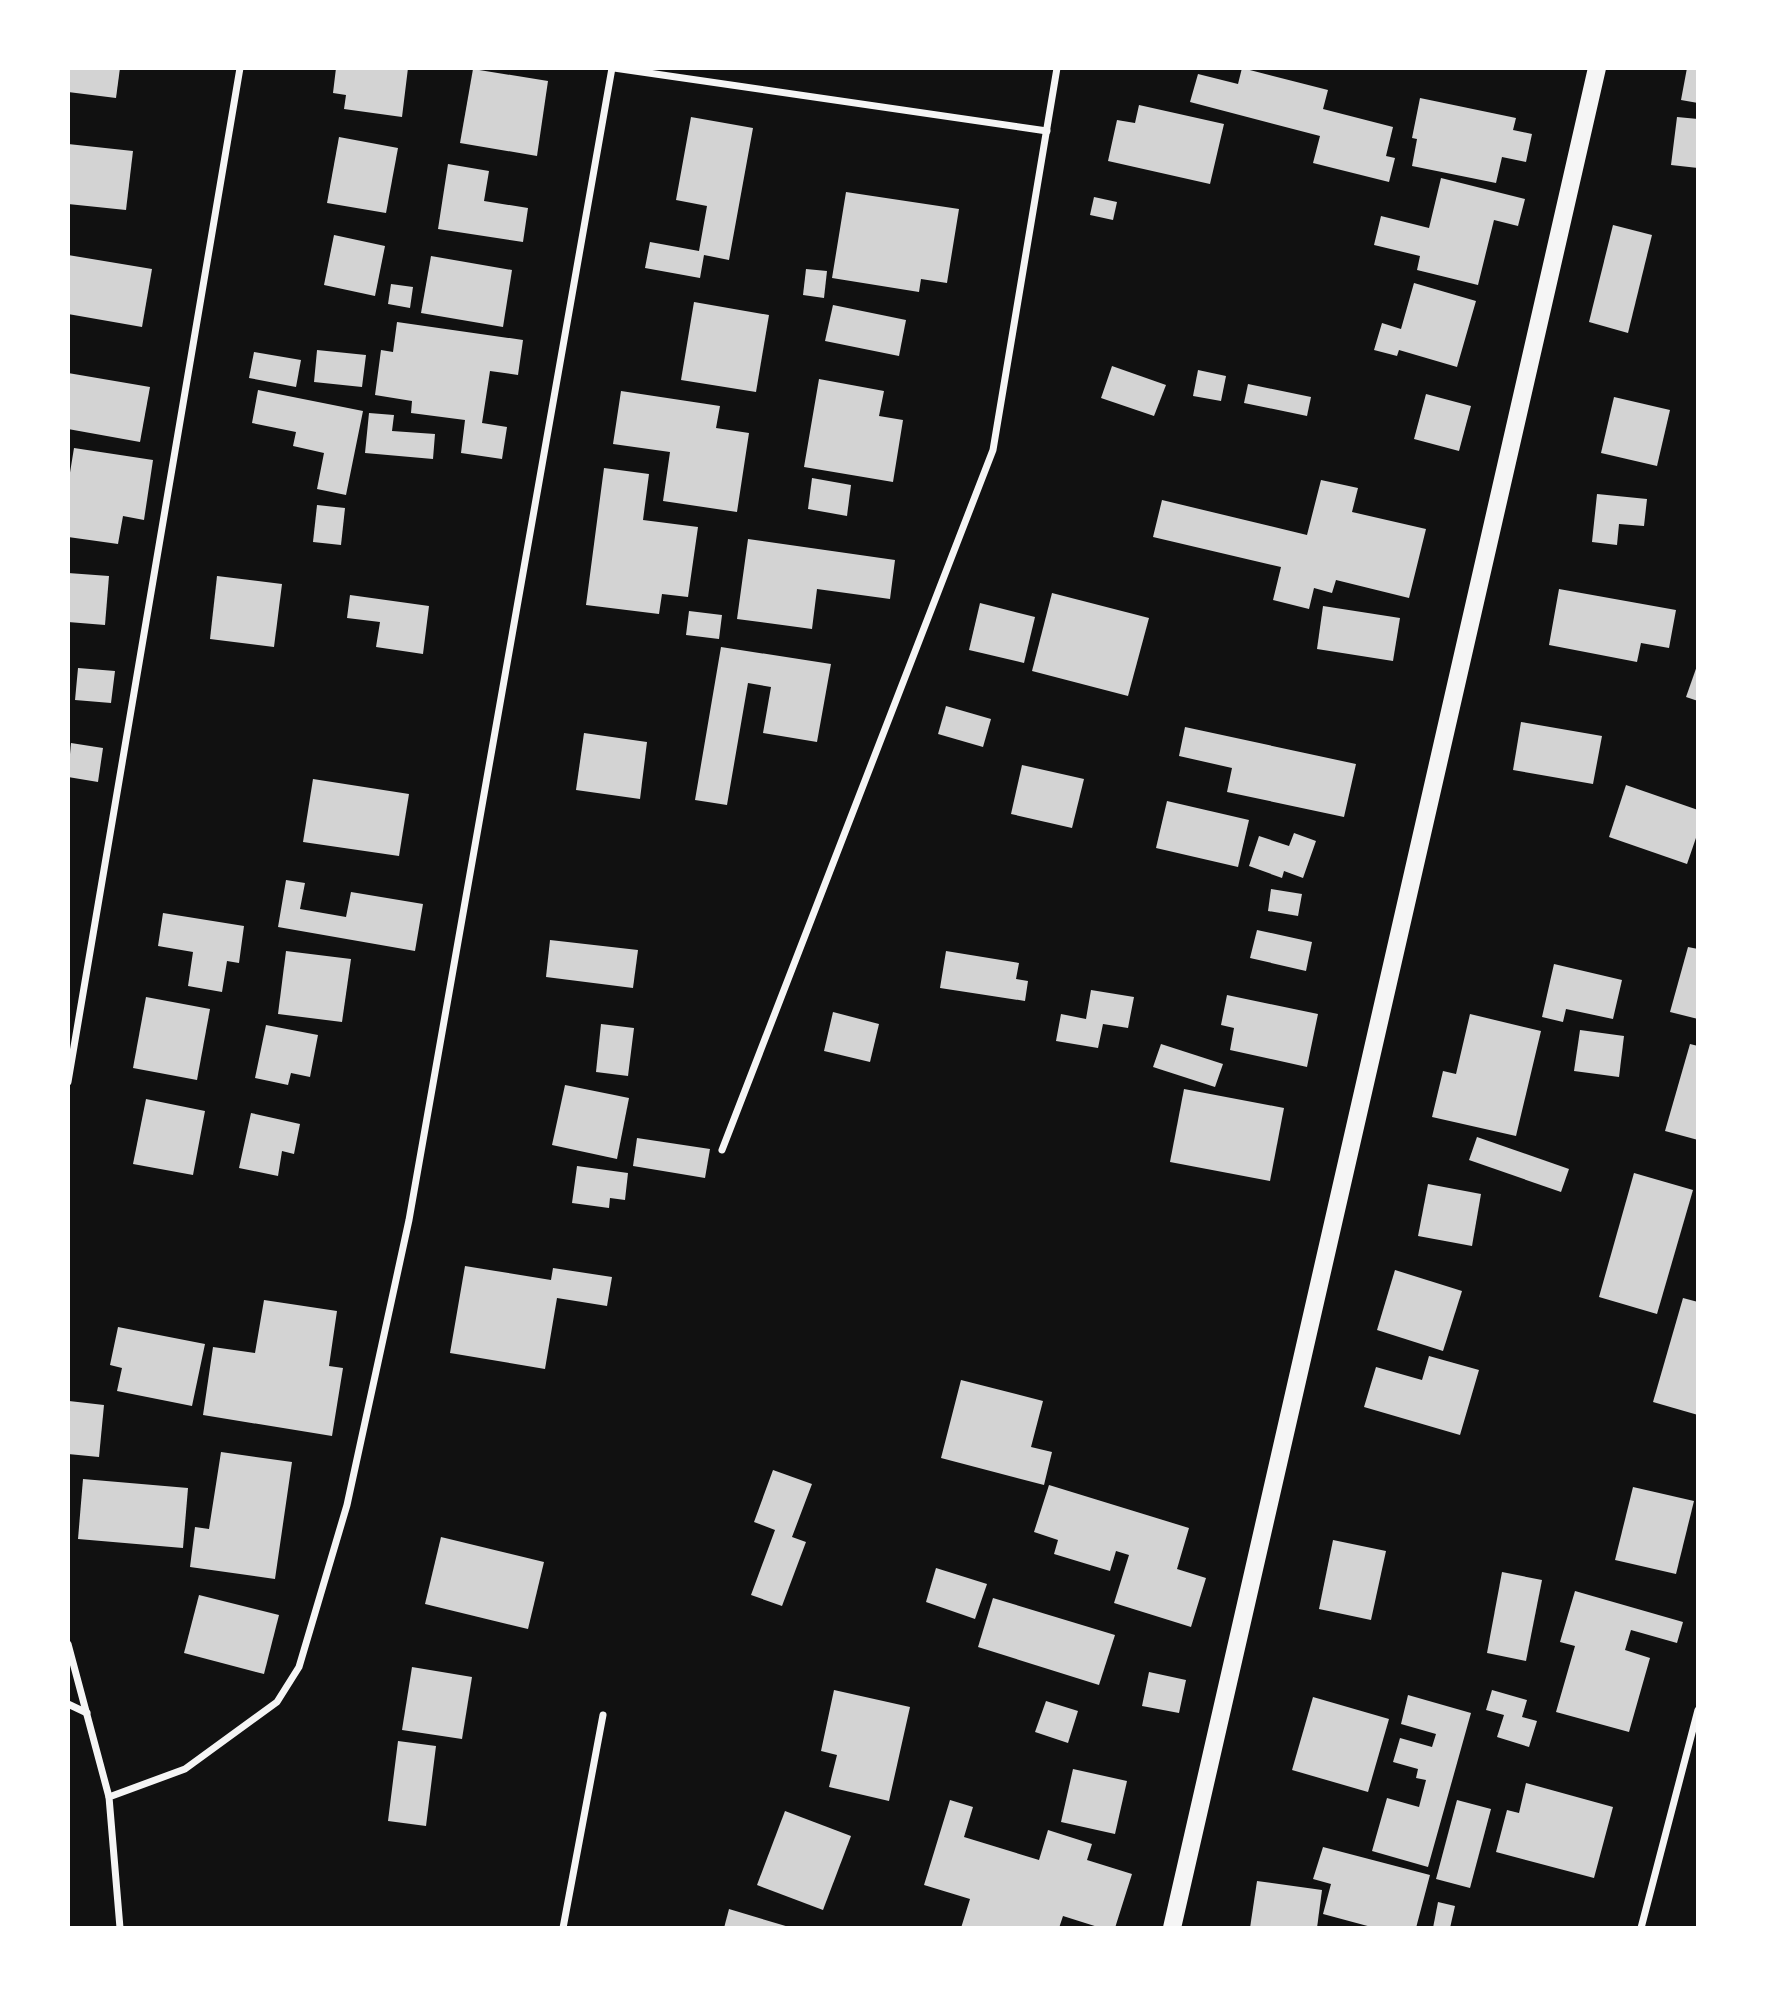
<svg xmlns="http://www.w3.org/2000/svg" width="1766" height="1996" font-family="Overpass,sans-serif">
<style>
.building{fill:#d3d3d3}
.lines{fill:none;stroke-linecap:round;stroke-linejoin:round}
.minor{stroke:#f5f5f5;stroke-width:7}
.primary{stroke:#f5f5f5;stroke-width:18}
</style>
<rect width="100%" height="100%" fill="#111"/>
<g class="building">
<polygon points="68,68 120,68 116,98 68,92"/>
<polygon points="336,68 408,68 402,117 344,109 346,95 333,93"/>
<polygon points="1242,68 1328,90 1323,109 1393,127 1386,156 1395,158 1389,182 1313,163 1320,136 1190,102 1198,74 1238,84"/>
<polygon points="1687,68 1698,68 1698,103 1681,100"/>
<polygon points="473,69 548,81 537,156 460,143"/>
<polygon points="1420,98 1516,118 1513,130 1532,134 1526,162 1502,157 1496,183 1412,166 1417,139 1412,138"/>
<polygon points="1139,105 1224,124 1210,184 1108,161 1117,120 1135,123"/>
<polygon points="691,117 753,128 729,260 704,255 700,278 645,268 650,242 699,251 707,206 676,200"/>
<polygon points="1677,117 1698,119 1698,168 1671,165"/>
<polygon points="339,137 398,148 386,213 327,203"/>
<polygon points="68,144 133,151 126,210 68,204"/>
<polygon points="448,164 489,171 484,201 528,208 523,242 438,229"/>
<polygon points="1441,178 1525,199 1518,226 1494,220 1478,285 1417,270 1420,256 1374,245 1381,216 1429,228"/>
<polygon points="846,192 959,209 947,283 921,279 919,292 832,278"/>
<polygon points="1094,197 1117,202 1113,220 1090,215"/>
<polygon points="1613,225 1652,235 1628,333 1589,322"/>
<polygon points="334,235 385,246 375,296 324,285"/>
<polygon points="68,255 152,269 142,327 68,314"/>
<polygon points="431,256 512,270 503,327 421,313"/>
<polygon points="806,269 827,271 824,298 803,295"/>
<polygon points="1414,283 1476,301 1457,367 1399,350 1397,356 1374,350 1382,323 1401,329"/>
<polygon points="391,284 413,287 410,308 388,304"/>
<polygon points="694,302 769,315 756,392 681,380"/>
<polygon points="833,305 906,320 899,356 825,341"/>
<polygon points="397,322 523,340 518,375 490,371 482,423 507,427 502,459 461,453 465,420 411,413 412,401 375,395 381,350 393,352"/>
<polygon points="317,350 366,355 362,387 314,382"/>
<polygon points="254,352 301,360 296,387 249,378"/>
<polygon points="1112,366 1166,385 1154,416 1101,398"/>
<polygon points="1198,370 1226,376 1221,401 1193,396"/>
<polygon points="68,373 150,387 140,442 68,429"/>
<polygon points="819,379 884,391 879,416 903,420 893,482 804,467"/>
<polygon points="1248,384 1311,397 1307,416 1244,403"/>
<polygon points="258,390 363,411 346,495 317,489 324,453 293,446 296,432 252,423"/>
<polygon points="621,391 720,406 716,428 749,433 737,512 663,501 670,452 613,444"/>
<polygon points="1426,394 1471,406 1459,451 1414,439"/>
<polygon points="1614,397 1670,410 1657,466 1601,453"/>
<polygon points="369,413 394,415 392,431 435,434 433,459 365,453"/>
<polygon points="74,448 153,460 144,520 123,516 118,544 68,537 68,485"/>
<polygon points="604,468 649,474 643,520 698,527 688,597 662,594 659,614 586,605"/>
<polygon points="812,478 851,485 847,516 808,509"/>
<polygon points="1321,480 1358,488 1352,512 1426,529 1409,598 1336,580 1332,593 1314,588 1309,609 1273,600 1281,567 1153,537 1162,500 1307,535"/>
<polygon points="1597,494 1647,499 1644,526 1619,524 1617,545 1592,542"/>
<polygon points="317,505 345,508 341,545 313,542"/>
<polygon points="748,539 895,560 890,599 817,589 812,629 737,619"/>
<polygon points="68,573 109,576 105,625 68,622"/>
<polygon points="217,576 282,584 274,647 210,639"/>
<polygon points="1559,589 1676,610 1669,648 1641,643 1637,662 1549,645"/>
<polygon points="1052,593 1149,618 1128,696 1032,671"/>
<polygon points="350,595 429,606 423,654 376,647 380,622 347,618"/>
<polygon points="980,603 1035,617 1024,663 969,650"/>
<polygon points="1323,606 1400,618 1393,661 1317,649"/>
<polygon points="689,611 722,615 719,639 686,635"/>
<polygon points="721,647 831,664 817,742 763,733 771,687 748,683 727,805 695,800"/>
<polygon points="1698,663 1698,701 1686,697"/>
<polygon points="78,668 115,671 111,703 75,700"/>
<polygon points="946,706 991,719 983,747 938,734"/>
<polygon points="1521,722 1602,736 1593,784 1513,770"/>
<polygon points="1185,727 1356,764 1344,817 1227,792 1232,768 1179,756"/>
<polygon points="584,733 647,742 640,799 576,790"/>
<polygon points="71,743 103,748 98,782 68,777"/>
<polygon points="1022,765 1084,779 1072,828 1011,814"/>
<polygon points="313,779 409,794 399,856 303,842"/>
<polygon points="1626,785 1698,810 1698,832 1687,864 1609,837"/>
<polygon points="1167,801 1249,820 1238,867 1156,848"/>
<polygon points="1294,833 1316,841 1303,878 1284,871 1282,878 1249,866 1259,836 1289,846"/>
<polygon points="286,880 305,883 300,909 346,917 351,892 423,904 415,951 278,927"/>
<polygon points="1271,889 1302,894 1298,916 1268,911"/>
<polygon points="163,913 244,926 239,963 227,961 222,992 188,986 193,952 158,946"/>
<polygon points="1257,930 1312,942 1306,971 1250,958"/>
<polygon points="550,940 638,950 633,988 546,977"/>
<polygon points="1688,947 1698,949 1698,1019 1670,1012"/>
<polygon points="286,951 351,959 342,1022 278,1014"/>
<polygon points="946,951 1019,963 1016,979 1028,981 1025,1001 940,988"/>
<polygon points="1554,964 1622,980 1613,1019 1566,1009 1563,1022 1542,1017"/>
<polygon points="1091,990 1134,997 1128,1028 1103,1024 1098,1048 1056,1041 1061,1014 1086,1019"/>
<polygon points="1227,995 1318,1014 1307,1067 1230,1050 1234,1028 1221,1025"/>
<polygon points="146,997 210,1009 197,1080 133,1068"/>
<polygon points="833,1012 879,1024 870,1062 824,1051"/>
<polygon points="1470,1014 1541,1031 1516,1136 1432,1117 1443,1071 1456,1074"/>
<polygon points="601,1024 634,1028 628,1076 596,1072"/>
<polygon points="266,1025 318,1035 310,1077 291,1073 288,1085 255,1078"/>
<polygon points="1580,1030 1624,1036 1619,1077 1574,1071"/>
<polygon points="1161,1044 1223,1064 1215,1087 1153,1067"/>
<polygon points="1690,1044 1698,1046 1698,1140 1665,1131"/>
<polygon points="565,1085 629,1098 617,1159 552,1145"/>
<polygon points="1184,1089 1284,1108 1270,1181 1170,1162"/>
<polygon points="146,1099 205,1111 193,1175 133,1164"/>
<polygon points="251,1113 300,1124 294,1154 282,1151 278,1176 239,1168"/>
<polygon points="1477,1137 1569,1169 1561,1192 1469,1160"/>
<polygon points="637,1138 710,1149 705,1178 633,1166"/>
<polygon points="577,1166 628,1173 625,1200 610,1198 609,1208 572,1203"/>
<polygon points="1634,1173 1693,1190 1657,1314 1599,1297"/>
<polygon points="1428,1184 1481,1194 1472,1246 1418,1236"/>
<polygon points="465,1266 551,1280 553,1268 612,1277 607,1306 557,1298 545,1369 450,1353"/>
<polygon points="1395,1270 1462,1291 1443,1351 1377,1330"/>
<polygon points="1683,1298 1698,1302 1698,1415 1653,1402"/>
<polygon points="264,1300 337,1311 329,1366 343,1368 332,1436 203,1415 213,1347 255,1353"/>
<polygon points="118,1327 205,1344 192,1406 117,1391 122,1368 110,1365"/>
<polygon points="1429,1356 1479,1370 1460,1435 1364,1407 1376,1367 1422,1380"/>
<polygon points="961,1380 1043,1401 1031,1447 1052,1452 1044,1485 941,1458"/>
<polygon points="69,1401 104,1405 99,1457 68,1454"/>
<polygon points="221,1452 292,1462 275,1579 190,1567 195,1527 209,1529"/>
<polygon points="773,1470 812,1484 792,1537 806,1542 782,1606 751,1595 775,1530 754,1522"/>
<polygon points="83,1479 188,1488 183,1548 78,1539"/>
<polygon points="1049,1485 1189,1528 1177,1569 1206,1578 1191,1627 1114,1603 1129,1555 1116,1551 1110,1571 1054,1554 1058,1540 1034,1532"/>
<polygon points="1633,1487 1694,1501 1676,1574 1615,1560"/>
<polygon points="441,1537 544,1562 528,1629 425,1604"/>
<polygon points="1333,1540 1386,1551 1371,1620 1319,1609"/>
<polygon points="936,1568 987,1584 975,1619 926,1602"/>
<polygon points="1502,1572 1542,1580 1526,1661 1487,1653"/>
<polygon points="1575,1591 1683,1622 1677,1643 1631,1630 1625,1650 1650,1658 1629,1732 1556,1712 1575,1646 1560,1642"/>
<polygon points="199,1595 279,1615 264,1674 184,1653"/>
<polygon points="993,1598 1115,1635 1099,1685 978,1647"/>
<polygon points="412,1667 472,1677 462,1739 402,1730"/>
<polygon points="1149,1672 1186,1680 1179,1713 1142,1706"/>
<polygon points="834,1690 910,1707 889,1801 829,1787 837,1755 821,1751"/>
<polygon points="1492,1690 1527,1700 1522,1717 1537,1721 1529,1747 1497,1737 1504,1715 1486,1710"/>
<polygon points="1408,1695 1471,1713 1428,1867 1372,1851 1387,1798 1419,1807 1426,1780 1416,1778 1418,1769 1393,1762 1400,1738 1432,1747 1436,1734 1401,1724"/>
<polygon points="1313,1697 1389,1719 1368,1792 1292,1770"/>
<polygon points="1046,1701 1078,1711 1068,1743 1035,1732"/>
<polygon points="398,1741 436,1746 426,1826 388,1821"/>
<polygon points="1073,1769 1127,1781 1115,1834 1061,1822"/>
<polygon points="1526,1783 1613,1807 1594,1878 1496,1852 1507,1810 1519,1813"/>
<polygon points="950,1800 973,1807 964,1837 1039,1860 1048,1830 1092,1844 1087,1860 1132,1874 1115,1928 1101,1928 1063,1916 1059,1928 961,1928 970,1899 924,1885"/>
<polygon points="1457,1800 1491,1809 1470,1888 1436,1879"/>
<polygon points="785,1811 851,1836 823,1910 757,1885"/>
<polygon points="1323,1847 1430,1875 1416,1928 1375,1928 1323,1914 1331,1884 1313,1879"/>
<polygon points="1257,1881 1322,1890 1317,1928 1250,1928"/>
<polygon points="1438,1902 1455,1906 1450,1928 1433,1928"/>
<polygon points="729,1909 789,1927 789,1928 724,1928"/>
</g>
<g class="lines">
<g class="minor">
<polyline points="614,68 1047,131"/>
<polyline points="68,1082 240,68"/>
<polyline points="722,1150 993,450 1057,68"/>
<polyline points="68,1644 109,1797"/>
<polyline points="68,1704 87,1713"/>
<polyline points="120,1928 109,1797 185,1769 277,1702 299,1667 347,1505 409,1220 612,68"/>
<polyline points="563,1928 603,1715"/>
<polyline points="1641,1928 1698,1710"/>
</g>
<polyline class="primary" points="1172,1928 1597,68"/>
</g>
<rect width="1766" height="1996" fill="none" stroke="#ffffff" stroke-width="140"/>
</svg>
